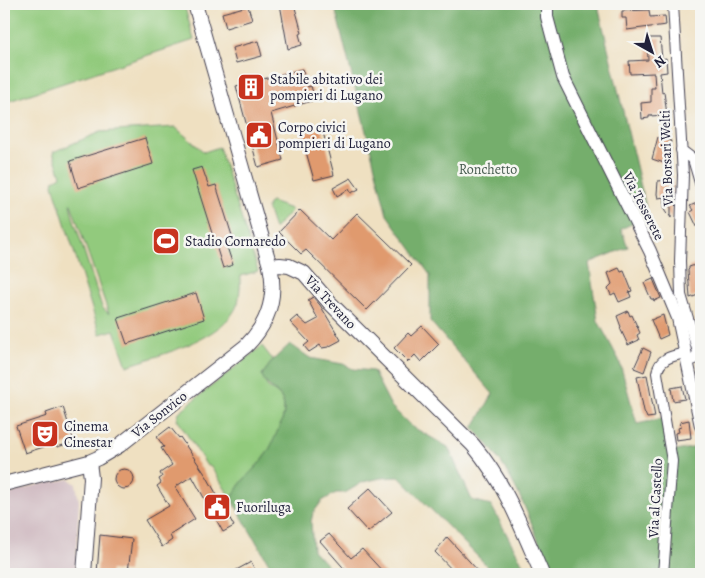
<svg xmlns="http://www.w3.org/2000/svg" width="705" height="578" font-family="Alegreya,serif">
<style>
.industrial{fill:#d2bec4}
.green{fill:#92ca7d;stroke:#5a765c;fill-rule:evenodd}
.forest{fill:#75ae6c;stroke:#4c6854}
.building{fill:#e09a6e}
.lines{fill:none;stroke-linecap:round;stroke-linejoin:round}
.minor-casing{stroke:#413e4f;stroke-width:12}
.tertiary-casing{stroke:#413e4f;stroke-width:14}
.secondary-casing{stroke:#413e4f;stroke-width:16}
.minor{stroke:#fff;stroke-width:10}
.tertiary{stroke:#fff;stroke-width:12}
.secondary{stroke:#fff;stroke-width:14}
.labels{text-anchor:middle;stroke-width:5;stroke-linejoin:round;paint-order:stroke}
.poi-label{font-size:14px;fill:#22223b;stroke:#f6f6f2;text-anchor:start}
.street-label{font-size:14px;fill:#22223b;stroke:#f6f6f2}
.park-label{font-size:14px;fill:#495d52;stroke:#f6f6f2}
</style>
<rect width="100%" height="100%" fill="#f6f6f2"/>
<filter id="ink" filterUnits="userSpaceOnUse"><feTurbulence type="fractalNoise" baseFrequency=".02" numOctaves="2"/><feDisplacementMap in="SourceGraphic" scale="10" xChannelSelector="R" yChannelSelector="G"/><feConvolveMatrix kernelMatrix="1 2 1 2 8 2 1 2 1" color-interpolation-filters="sRGB"/></filter>
<filter id="wash" filterUnits="userSpaceOnUse"><feTurbulence type="fractalNoise" baseFrequency=".0096" numOctaves="4" result="noise"/><feDisplacementMap in="SourceGraphic" scale="20" xChannelSelector="R" yChannelSelector="G"/><feGaussianBlur stdDeviation="1.12" result="paint"/><feColorMatrix in="noise" values="0 0 0 0 0 0 0 0 0 0 0 0 0 0 0 0 0 1.4 0 .05"/><feComposite in="paint" operator="in"/></filter>
<g filter="url(#wash)">
<rect width="100%" height="100%" fill="#efe0c1"/>
<polygon class="industrial" points="69,479 76,484 79,501 75,574 4,574 4,496 37,485"/>
<g class="green">
<polygon points="4,4 184,4 194,40 6,102 9,112 4,114"/>
<path d="M175,127L204,152L219,147L258,271L241,276C240,284 240,294 238,303C226,339 159,355 127,366L114,330L100,334L53,185L54,180L61,176L53,152L100,132ZM70,204H71L109,314L102,307L73,217Z"/>
<polygon points="271,202 291,209 291,211 274,229 267,208 268,204"/>
<path d="M262,346L273,360L262,375C264,379 265,383 267,386C273,392 280,393 283,402C288,414 274,443 267,453C256,471 239,478 232,500L211,466H207L177,419L179,412Z"/>
</g>
<g class="forest">
<path d="M334,4H600L599,10L648,216L621,229L628,247L589,263L598,321L619,360L637,424L665,418L671,452L701,446V574H551C530,520 515,470 473,428L493,394L430,321V275L387,215Z"/>
<path d="M290,344L310,358L343,364L353,369L373,371L391,406L411,426L448,447L472,500L491,505L528,574H495L399,477L381,478L363,482L345,493H336L322,501L313,513L311,522L313,550L335,574H275L232,500C239,478 256,471 267,453C271,447 274,439 277,432C281,425 285,414 284,406C283,391 265,389 262,375L273,360Z"/>
</g>
<g id="blocks">
<g class="building">
<polygon points="280,4 294,4 302,33 299,34 302,45 288,49"/>
<polygon points="248,6 252,20 226,28 222,13"/>
<polygon points="649,10 650,17 665,16 666,25 627,30 626,18 622,18 622,11"/>
<polygon points="647,38 660,38 662,59 666,58 667,72 660,73 662,93 664,92 667,115 649,116 649,118 642,119 641,103 651,102 651,88 655,88 654,73 630,74 629,61 648,60"/>
<polygon points="258,41 262,56 236,63 232,48"/>
<polygon points="302,69 308,87 311,86 315,100 271,113 283,160 258,167 236,86"/>
<polygon points="322,128 334,175 314,180 301,134"/>
<polygon points="658,137 671,141 669,149 671,149 667,164 652,159"/>
<polygon points="145,138 153,164 78,188 70,161"/>
<polygon points="202,167 209,187 216,185 234,242 226,244 233,265 223,268 192,170"/>
<polygon points="351,178 359,189 351,193 349,189 337,196 333,188"/>
<polygon points="670,180 673,181 673,197 671,197 671,218 664,207 665,197 658,198 657,194 658,181"/>
<polygon points="701,201 701,235 690,212 693,210 690,206"/>
<polygon points="300,210 331,240 357,213 411,265 367,310 306,250 301,254 279,232"/>
<polygon points="695,265 701,282 699,284 701,294 690,298 688,270 689,269 689,267"/>
<polygon points="619,268 621,272 624,271 632,291 629,292 631,297 619,302 615,293 611,295 608,288 612,284 608,273"/>
<polygon points="653,279 661,298 654,301 653,299 651,299 644,283"/>
<polygon points="196,293 204,319 127,344 118,318"/>
<polygon points="313,297 320,305 341,340 328,347 322,348 320,345 309,352 304,346 309,342 290,322 297,316 307,325 318,319 308,300"/>
<polygon points="628,311 630,316 632,315 640,333 637,335 639,340 628,345 620,328 621,327 617,316"/>
<polygon points="663,315 668,335 659,339 651,320"/>
<polygon points="422,326 439,344 421,362 415,355 408,362 394,348 408,333 411,336"/>
<polygon points="643,348 651,352 644,372 634,368"/>
<polygon points="647,375 655,417 647,418 644,411 637,377"/>
<polygon points="682,386 685,399 673,401 671,388"/>
<polygon points="63,407 74,442 57,447 56,443 25,453 16,426 47,416 46,413"/>
<polygon points="689,420 691,438 676,440 675,433 679,432 678,428 681,427 680,422"/>
<polygon points="170,427 179,438 180,437 207,477 234,526 223,532 192,476 175,487 195,519 170,535 172,540 162,547 145,520 169,506 157,486 161,483 159,479 162,477 160,473 172,465 161,448 164,447 157,437"/>
<circle cx="124" cy="479" r="10"/>
<polygon points="370,488 392,512 368,532 347,509"/>
<polygon points="329,534 351,558 362,549 385,574 349,574 320,541"/>
<polygon points="100,535 132,539 128,572 111,570 110,574 97,573"/>
<polygon points="447,537 481,574 456,574 435,552"/>
<polygon points="251,562 257,574 229,574"/>
</g>
</g>
</g>
<g filter="url(#ink)">
<use href="#blocks" fill-opacity="0" stroke="#413e4f" stroke-width="1"/>
<g class="lines">
<g class="minor-casing">
<g id="minor">
<polyline points="673,4 683,175 680,261 681,295 698,352 695,359 687,362"/>
<polyline points="681,150 693,159 701,186"/>
<path d="M663,574L672,461L657,373C659,358 672,356 686,353"/>
</g>
</g>
<g class="tertiary-casing">
<polyline id="tertiary" points="547,4 547,17 563,77 650,251 678,318 701,426"/>
</g>
<g class="secondary-casing">
<g id="secondary">
<path d="M270,266L280,265L289,266L304,273L330,303L473,445C506,484 522,529 542,574"/>
<path d="M4,484L89,462L98,458L120,445L246,346C269,323 277,297 270,266L195,4"/>
<polyline points="84,574 91,478 89,462"/>
</g>
</g>
<use href="#minor" class="minor"/>
<use href="#tertiary" class="tertiary"/>
<use href="#secondary" class="secondary"/>
</g>
</g>
<defs>
<g id="building-square" transform="scale(1.4375)"><rect x="-9" y="-9" width="18" height="18" rx="4" fill="#c8321e" stroke="#f6f6f2"/><path d="M-4-6H4V6H1V3H-1V6H-4ZM-2.5-4.3h1.7v1.8h-1.7ZM.8-4.3h1.7v1.8H.8ZM-2.5-1h1.7V.8h-1.7ZM.8-1h1.7V.8H.8Z" fill="#fff"/></g>
<g id="civic-square" transform="scale(1.4375)"><rect x="-9" y="-9" width="18" height="18" rx="4" fill="#c8321e" stroke="#f6f6f2"/><path d="M-.6-6.5H3V-4.5H.6V-3L4-1V1h2V6H-6V1h2V-1L-.6-3ZM-1.2 2.5V6h2.4V2.5Z" fill="#fff"/></g>
<g id="stadium-square" transform="scale(1.4375)"><rect x="-9" y="-9" width="18" height="18" rx="4" fill="#c8321e" stroke="#f6f6f2"/><path d="M0-5a6.5 5 0 1 0 0 10a6.5 5 0 1 0 0-10ZM-3.5-1.8h7v3.6h-7Z" fill="#fff"/></g>
<g id="theatre-square" transform="scale(1.4375)"><rect x="-9" y="-9" width="18" height="18" rx="4" fill="#c8321e" stroke="#f6f6f2"/><path d="M-5-5.5Q0-4 5-5.5V0Q5 5 0 6Q-5 5-5 0ZM-3.3-2.5H-1v1.5H-3.3ZM1-2.5H3.3v1.5H1ZM-2.8 1Q0 5.5 2.8 1Z" fill="#fff"/></g>
</defs>
<g fill-rule="evenodd">
<use href="#building-square" x="251" y="87"/>
<use href="#civic-square" x="259" y="135"/>
<use href="#stadium-square" x="166" y="241"/>
<use href="#theatre-square" x="45" y="434"/>
<use href="#civic-square" x="217" y="507"/>
</g>
<g class="labels">
<g class="poi-label">
<text x="270" y="84">Stabile abitativo dei<tspan x="270" dy="16">pompieri di Lugano</tspan></text>
<text x="278" y="132">Corpo civici<tspan x="278" dy="16">pompieri di Lugano</tspan></text>
<text x="185" y="246">Stadio Cornaredo</text>
<text x="64" y="431">Cinema<tspan x="64" dy="16">Cinestar</tspan></text>
<text x="236" y="512">Fuoriluga</text>
</g>
<g class="street-label">
<text transform="translate(666 158) rotate(-92)" y="5">Via Borsari Welti</text>
<text transform="translate(644 206) rotate(63)" y="5">Via Tesserete</text>
<text transform="translate(331 302) rotate(47)" y="5">Via Trevano</text>
<text transform="translate(159 414) rotate(-38)" y="5">Via Sonvico</text>
<text transform="translate(655 498) rotate(-87)" y="5">Via al Castello</text>
</g>
<g class="park-label">
<text x="488" y="174">Ronchetto</text>
</g>
</g>
<rect width="705" height="578" fill="none" stroke="#f6f6f2" stroke-width="20"/>
<g transform="translate(652 52) rotate(141)" stroke="#f6f6f2" stroke-width="4" paint-order="stroke">
<path d="M0-4L9 19L0 12L-9 19Z" fill="#22223b"/>
<text y="-8" font-size="14" font-weight="bold" text-anchor="middle" fill="#22223b">N</text>
</g>
</svg>
